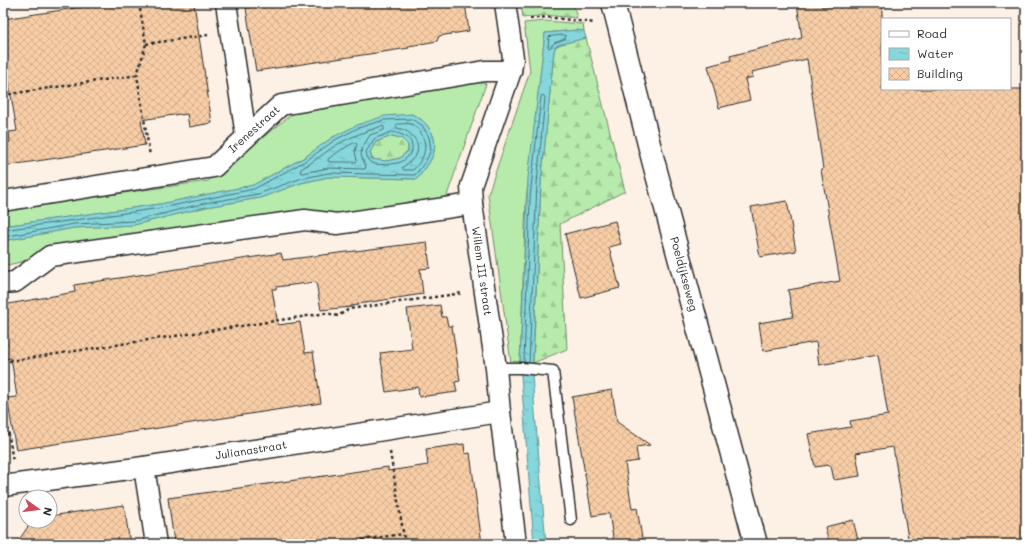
<svg xmlns="http://www.w3.org/2000/svg" width="1029" height="547" font-family="Mali,sans-serif">
<style>
.grass{fill:#b7ebac;stroke:#718b6c}
.forest{fill:url(#forest-firs);stroke:#718b6c}
.water{fill:url(#water-ripples);stroke:#619295;fill-rule:evenodd}
.lines{fill:none;stroke-linecap:round;stroke-linejoin:round}
.shore{stroke:#4f7072;stroke-width:1}
.building{fill:url(#building-cross-hatch);stroke:#2b2b2b}
.service-casing{stroke:#2b2b2b;stroke-width:13}
.minor-casing{stroke:#2b2b2b;stroke-width:23}
.tertiary-casing{stroke:#2b2b2b;stroke-width:25}
.path{stroke:#2b2b2b;stroke-width:2.5;stroke-dasharray:3 3;stroke-linecap:butt}
.service{stroke:#fff;stroke-width:10}
.minor{stroke:#fff;stroke-width:20}
.tertiary{stroke:#fff;stroke-width:22}
.labels{text-anchor:middle;stroke-width:4;stroke-linejoin:round;paint-order:stroke}
.street-label{font-size:11px;fill:#2b2b2b;stroke:#fff}
</style>
<defs>
<pattern id="forest-firs" width="22" height="20" patternUnits="userSpaceOnUse"><rect width="22" height="20" fill="#b7ebac"/><path d="M5 1l3.5 6h-7zM16 11l3.5 6h-7z" fill="#9eca94"/></pattern>
<pattern id="water-ripples" width="26" height="14" patternUnits="userSpaceOnUse"><rect width="26" height="14" fill="#85d7dc"/><path d="M2 4q2-2 4 0t4 0M15 11q2-2 4 0t4 0" fill="none" stroke="#73b9bd"/></pattern>
<pattern id="building-cross-hatch" width="8" height="8" patternUnits="userSpaceOnUse"><rect width="8" height="8" fill="#f7cda6"/><path d="M0 0l8 8M0 8l8-8" fill="none" stroke="#d4b08f"/></pattern>
</defs>
<rect width="100%" height="100%" fill="#fdf0e4"/>
<filter id="ink" filterUnits="userSpaceOnUse"><feTurbulence type="fractalNoise" baseFrequency=".025" numOctaves="2"/><feDisplacementMap in="SourceGraphic" scale="8" xChannelSelector="R" yChannelSelector="G"/><feConvolveMatrix kernelMatrix="1 2 1 2 8 2 1 2 1" color-interpolation-filters="sRGB"/></filter>
<g filter="url(#ink)">
<g class="grass">
<polygon points="545,21 583,24 584,31 576,30 545,33 526,201 520,363 511,363 488,194 530,71 524,23"/>
<path d="M473,78L486,84L445,201L53,248L21,262L3,266V241L74,228L134,225L206,207L260,198L301,183L328,177L417,179C432,161 444,144 425,123C422,119 416,117 412,114L333,137L305,157L253,185L161,204L3,226V210L208,181L301,107Z"/>
</g>
<g class="forest">
<polygon points="521,3 573,3 577,18 544,15 523,18"/>
<polygon points="586,38 625,191 560,224 567,349 533,363 541,184 554,51 556,46 561,44"/>
<polygon points="392,136 401,138 408,145 408,150 400,158 386,161 372,159 370,152 376,142"/>
</g>
<g class="water">
<polygon points="576,30 584,31 586,38 561,44 556,46 554,51 541,184 532,376 546,544 534,544 520,363 528,178 545,33"/>
<path d="M412,114C416,117 422,119 425,123C444,144 432,161 417,179L328,177L301,183L260,198L206,207L134,225L74,228L3,241V226L160,204L253,185L305,157L333,137L357,125L384,116ZM392,136L401,138L408,145V151L400,158L386,161L372,159L370,152L376,142Z"/>
</g>
<g class="lines">
<g class="shore">
<polygon points="564,35 566,36 565,39 554,43 550,48 548,47 549,37"/>
<path d="M398,124C402,124 407,123 411,124C415,126 418,129 421,133C429,147 424,159 413,170H404L402,168C406,164 413,160 416,155C421,145 414,135 406,131C403,129 400,129 397,128L396,126Z"/>
<path d="M382,126L384,127V130L370,135L362,148L361,155L364,163L366,166L365,169L328,168L302,173L300,172L301,169C314,162 325,152 338,144C352,136 367,131 382,126Z"/>
<path d="M392,132C403,134 416,139 411,153C408,156 405,160 401,162C395,164 373,167 369,161C367,159 367,155 366,152L374,139Z"/>
<polygon points="354,143 356,143 357,144 355,151 357,161 356,162 330,162 328,161 328,159 341,150"/>
<polyline points="3,230 161,208 254,189 307,160 335,140 358,128 384,120 411,119 422,125 429,137 431,150 426,161 415,175 328,173 299,179 258,194 205,203 134,221 74,224 3,237"/>
<polyline points="524,362 530,199 532,178 541,97 543,95 545,97 537,184 529,363"/>
</g>
</g>
<g class="building">
<polygon points="108,3 194,3 212,123 189,127 187,114 181,115 180,114 141,120 145,145 3,166 3,143 10,142 9,132 17,131 3,48 3,19"/>
<polygon points="279,3 465,3 469,31 439,36 437,41 409,46 409,48 256,71 246,8"/>
<polygon points="797,3 821,3 822,7 849,3 882,3 882,89 1026,89 1026,544 909,544 893,447 856,453 860,476 834,480 831,466 828,466 828,465 815,467 808,434 851,427 850,421 888,415 878,355 819,365 816,342 763,351 759,323 793,317 788,290 840,281 821,170 823,169 807,59 752,72 753,77 745,79 750,100 719,108 708,66 731,60 730,56 802,38"/>
<polygon points="787,201 796,251 760,257 751,207"/>
<polygon points="615,221 621,244 609,247 620,288 581,298 565,234"/>
<polygon points="427,242 430,268 420,269 423,294 358,304 358,305 351,306 351,307 321,310 316,282 276,287 276,289 272,289 278,325 300,322 305,353 313,352 321,403 16,450 7,398 17,397 11,358 3,359 3,305 75,292 74,285 281,253 283,260"/>
<polygon points="440,305 442,317 446,317 448,326 452,326 460,381 455,382 457,392 419,397 418,387 386,392 380,353 412,349 407,309"/>
<polygon points="612,390 617,422 650,445 636,447 638,461 625,463 632,509 637,508 643,544 614,544 609,513 592,516 572,397"/>
<polygon points="464,444 465,454 470,453 482,544 194,544 193,539 174,542 168,498 388,467 388,471 428,465 426,449"/>
<polygon points="124,505 130,544 16,544 32,521 50,521 50,516"/>
<polygon points="853,520 859,544 829,544 825,527"/>
</g>
<g class="lines">
<g class="service-casing">
<polyline id="service" points="496,368 521,368 553,371 571,520"/>
</g>
<g class="minor-casing">
<g id="minor">
<polyline points="226,3 246,136"/>
<polyline points="505,3 513,58 511,71 471,186 472,204 496,368 500,412 516,544"/>
<polyline points="3,201 214,167 281,105 485,71 511,71"/>
<polyline points="3,283 15,282 50,256 305,220 337,224 472,204"/>
<polyline points="144,467 156,544"/>
<polyline points="3,486 144,467 500,412"/>
</g>
</g>
<g class="tertiary-casing">
<polyline id="tertiary" points="613,3 653,160 756,544"/>
</g>
<g class="path">
<polyline points="139,3 146,44 137,75 150,156"/>
<polyline points="530,19 546,17 595,23"/>
<polyline points="146,44 208,35"/>
<polyline points="3,95 137,75"/>
<polyline points="3,362 327,313 338,316 349,309 463,293"/>
<polyline points="3,397 13,462"/>
<polyline points="390,452 405,544"/>
<polyline points="332,544 403,534"/>
</g>
<use href="#service" class="service"/>
<use href="#minor" class="minor"/>
<use href="#tertiary" class="tertiary"/>
</g>
</g>
<g class="labels">
<g class="street-label">
<text transform="translate(254 129) rotate(-42)" y="4">Irenestraat</text>
<text transform="translate(482 271) rotate(82)" y="4">Willem III straat</text>
<text transform="translate(684 274) rotate(75)" y="4">Poeldijkseweg</text>
<text transform="translate(251 450) rotate(-9)" y="4">Julianastraat</text>
</g>
</g>
<rect width="1029" height="547" fill="none" stroke="#fff" stroke-width="16"/>
<rect x="8" y="8" width="1013" height="531" fill="none" stroke="#2b2b2b" stroke-width="1.5" filter="url(#ink)"/>
<rect x="881" y="18" width="130" height="72" fill="#ffffff" stroke="#aaaaaa"/>
<rect x="889" y="31" width="20" height="6" fill="#ffffff" stroke="#aaaaaa"/>
<text x="917" y="38" font-size="12" fill="#2b2b2b">Road</text>
<rect x="889" y="48" width="20" height="12" fill="url(#water-ripples)" stroke="#aaaaaa"/>
<text x="917" y="58" font-size="12" fill="#2b2b2b">Water</text>
<rect x="889" y="68" width="20" height="12" fill="url(#building-cross-hatch)" stroke="#aaaaaa"/>
<text x="917" y="78" font-size="12" fill="#2b2b2b">Building</text>
<g transform="translate(38 509) rotate(104)"><circle r="19" fill="#ffffff" stroke="#aaaaaa"/>
<path d="M0-3L7 15L0 10L-7 15Z" fill="#d1495b"/>
<text y="-6" font-size="11" font-weight="bold" text-anchor="middle" fill="#2b2b2b">N</text>
</g>
</svg>
